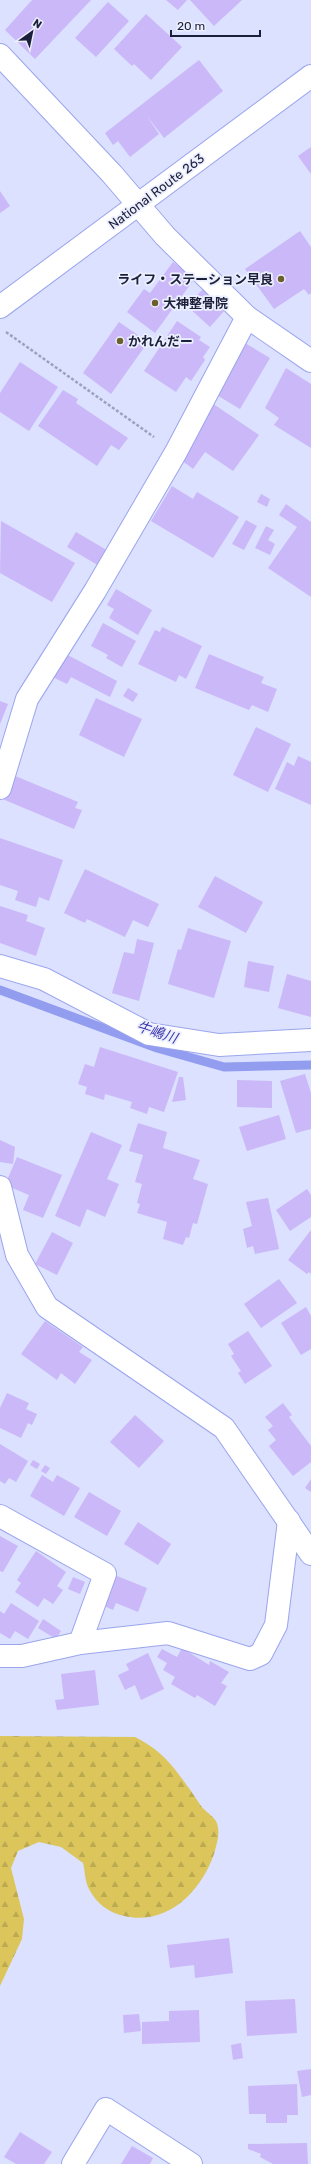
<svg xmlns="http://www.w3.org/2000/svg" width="311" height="2164" font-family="Rubik,'Noto Sans JP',sans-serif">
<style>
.forest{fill:url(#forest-firs)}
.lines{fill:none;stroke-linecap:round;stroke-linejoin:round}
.stream{stroke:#939df0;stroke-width:9}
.building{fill:#cbb8f8}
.minor-casing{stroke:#9ba5ed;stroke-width:24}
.highway-casing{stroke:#9ba5ed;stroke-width:24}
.path{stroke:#9ca1be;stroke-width:2.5;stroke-dasharray:3 2;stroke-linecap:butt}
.minor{stroke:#fff;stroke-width:22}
.highway{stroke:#fff;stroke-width:22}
.poi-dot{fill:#6b602d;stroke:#eceffe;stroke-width:1.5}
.labels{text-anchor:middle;stroke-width:3.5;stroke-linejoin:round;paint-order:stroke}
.street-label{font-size:13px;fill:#1c1f3a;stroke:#eceffe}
.poi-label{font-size:13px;font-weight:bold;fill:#1c1f3a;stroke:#eceffe;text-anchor:start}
.water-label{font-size:14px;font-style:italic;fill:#3b33aa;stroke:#eceffe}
</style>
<defs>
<pattern id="forest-firs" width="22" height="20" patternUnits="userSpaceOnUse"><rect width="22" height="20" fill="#dcc65c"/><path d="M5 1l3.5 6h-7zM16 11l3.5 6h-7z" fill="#bcaa51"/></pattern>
</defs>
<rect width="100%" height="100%" fill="#dbe1ff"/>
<path class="forest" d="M0,1736L135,1737C164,1752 172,1765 191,1791C194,1796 198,1801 201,1806C205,1811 213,1816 216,1821C221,1832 217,1843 214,1854C201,1892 167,1926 124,1916C109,1913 96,1903 89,1889C85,1882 85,1871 83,1863L61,1847L39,1842L18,1851L11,1868L24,1919L22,1939L0,1986Z"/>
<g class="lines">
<polyline class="stream" points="0,990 157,1048 224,1067 311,1065"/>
</g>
<g class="building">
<polygon points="32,0 91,0 35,59 5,30"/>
<polygon points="166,0 187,0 178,10"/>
<polygon points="190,0 242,0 214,26"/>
<polygon points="108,2 129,21 96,57 75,38"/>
<polygon points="146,14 182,47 151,80 134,64 132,66 114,49"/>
<polygon points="199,60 223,91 164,138 147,116 159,134 130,157 118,141 113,145 105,133"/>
<polygon points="311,147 311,174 298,156"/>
<polygon points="0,191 10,206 0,213"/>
<polygon points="300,231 311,247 311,293 309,295 304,289 274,309 245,269"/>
<polygon points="173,262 195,278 155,333 127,312 144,289 150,293"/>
<polygon points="203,289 225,310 210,327 187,306"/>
<polygon points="177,321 201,337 199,340 210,347 203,357 205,360 191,381 186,377 176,392 144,371"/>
<polygon points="119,322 148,342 111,394 83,373"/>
<polygon points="240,340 270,358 240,409 210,391"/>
<polygon points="20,362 58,387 29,431 0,412 0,393"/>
<polygon points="286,368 311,384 311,448 274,425 279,418 265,408"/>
<polygon points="63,390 78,399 76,403 128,438 119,450 111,445 97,466 38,426"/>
<polygon points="212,403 259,435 233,471 205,452 193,469 176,456"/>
<polygon points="172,486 193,499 197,492 239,517 213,558 151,521"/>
<polygon points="261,494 270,499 267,507 257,502"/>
<polygon points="286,504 311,522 311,597 268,568 297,527 279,515"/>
<polygon points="246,520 257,526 244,550 232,544"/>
<polygon points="1,521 75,563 52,602 0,573"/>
<polygon points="266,526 274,530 268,540 275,544 270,555 255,548"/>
<polygon points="76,532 110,552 101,567 67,547"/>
<polygon points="116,589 152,610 138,635 109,618 114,609 107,605"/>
<polygon points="103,623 136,641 122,667 106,658 108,655 91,646"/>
<polygon points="162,627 202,646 186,679 179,675 176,682 138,664 155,630 160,632"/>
<polygon points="60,651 117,681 110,697 71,677 67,684 46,674"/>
<polygon points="209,654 264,677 261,683 277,689 268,712 252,705 249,710 195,688"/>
<polygon points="128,688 138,694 133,702 123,696"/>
<polygon points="96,698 142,719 124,757 79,735"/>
<polygon points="0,701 8,704 0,724"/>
<polygon points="256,727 291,744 268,792 233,775"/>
<polygon points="298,756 311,762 311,805 275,789 287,762 294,766"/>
<polygon points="8,773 78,802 75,808 82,810 74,829 0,798"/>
<polygon points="0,838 63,860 49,901 39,897 36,907 15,900 18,891 0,885"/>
<polygon points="85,869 159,904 148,927 133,920 125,937 87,919 85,923 64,913"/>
<polygon points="215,876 263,902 246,933 198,907"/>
<polygon points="0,906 28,915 26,921 45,928 36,956 0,943"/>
<polygon points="188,928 231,941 214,998 168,984 178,949 181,950"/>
<polygon points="137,939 154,943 139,1001 112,993 124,952 134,954"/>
<polygon points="248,961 274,966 269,992 244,987"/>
<polygon points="287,974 311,981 311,1017 278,1008"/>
<polygon points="100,1047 178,1072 164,1112 149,1107 147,1114 130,1108 132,1102 105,1094 104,1100 85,1094 87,1087 78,1084 85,1064 94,1067"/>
<polygon points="305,1074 311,1093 311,1129 296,1133 280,1081"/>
<polygon points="179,1077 183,1077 186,1100 172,1102"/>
<polygon points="237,1080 272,1081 272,1108 237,1107"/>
<polygon points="279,1115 286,1139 247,1151 239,1127"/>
<polygon points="138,1123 167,1132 163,1148 200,1160 193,1179 208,1184 197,1224 193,1223 189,1238 186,1237 183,1245 163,1239 167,1222 137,1213 140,1204 137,1203 142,1184 135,1182 143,1155 129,1151"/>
<polygon points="91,1132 122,1145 107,1179 119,1184 105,1217 87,1209 80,1227 55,1216"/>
<polygon points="0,1140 15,1147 13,1164 0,1162"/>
<polygon points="17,1157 62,1175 43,1218 23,1210 29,1195 5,1185"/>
<polygon points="307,1189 311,1195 311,1217 290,1231 276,1210"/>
<polygon points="268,1198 279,1249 255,1254 253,1246 247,1248 243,1229 252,1226 246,1202"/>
<polygon points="311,1230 311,1274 309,1272 307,1274 288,1260"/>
<polygon points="52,1232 73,1243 57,1275 35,1264"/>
<polygon points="279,1279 297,1303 261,1328 244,1304"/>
<polygon points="306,1307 311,1316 311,1349 301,1355 281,1323"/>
<polygon points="45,1321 83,1347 79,1352 92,1360 75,1384 61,1373 57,1380 21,1354"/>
<polygon points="248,1331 272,1366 245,1384 238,1373 241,1371 231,1356 234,1354 228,1344"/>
<polygon points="7,1393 29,1403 26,1409 37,1414 32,1425 28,1423 21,1438 0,1428 0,1408"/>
<polygon points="283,1403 292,1415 289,1417 311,1446 311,1462 293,1476 269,1446 276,1440 268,1430 273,1426 265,1417"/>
<polygon points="135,1415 164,1441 139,1468 110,1442"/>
<polygon points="0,1444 28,1461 16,1482 9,1478 5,1484 0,1481"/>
<polygon points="33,1460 40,1464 37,1469 30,1465"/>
<polygon points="45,1465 50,1468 46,1474 41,1471"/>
<polygon points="42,1475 53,1482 57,1475 80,1488 64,1516 30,1496"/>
<polygon points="311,1479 311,1492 305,1488"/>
<polygon points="89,1492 121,1511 107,1536 74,1517"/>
<polygon points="138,1522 171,1544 158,1565 124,1544"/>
<polygon points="0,1536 18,1546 3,1572 0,1571"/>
<polygon points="36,1551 66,1572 57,1586 63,1590 53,1604 44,1598 38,1607 15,1592 21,1583 17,1580"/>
<polygon points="112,1574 147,1588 138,1612 116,1603 113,1610 100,1604"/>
<polygon points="73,1577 85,1582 80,1594 68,1589"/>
<polygon points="11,1603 39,1621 28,1639 15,1631 10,1639 0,1633 0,1611 4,1614"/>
<polygon points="43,1619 61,1631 56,1639 38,1628"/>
<polygon points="182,1648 209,1665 210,1661 229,1672 221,1683 227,1686 215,1706 197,1695 195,1698 171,1684 175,1677 163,1670 167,1663 157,1657 162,1649 177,1657"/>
<polygon points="148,1653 164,1689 141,1700 135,1685 125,1690 118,1675 129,1670 126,1664"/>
<polygon points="95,1670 99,1705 57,1710 55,1700 64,1699 61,1674"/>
<polygon points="229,1938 233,1973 195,1978 194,1965 170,1968 167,1945"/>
<polygon points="295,1999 297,2033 247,2036 245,2001"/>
<polygon points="199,2010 200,2042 142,2044 142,2022 169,2021 169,2011"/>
<polygon points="139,2014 141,2031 124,2033 123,2015"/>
<polygon points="241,2043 243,2058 233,2060 231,2045"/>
<polygon points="311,2069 311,2095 302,2097 297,2071"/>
<polygon points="297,2084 298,2115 287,2115 287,2123 266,2123 266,2114 249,2114 248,2086"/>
<polygon points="20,2132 52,2152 44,2164 16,2164 4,2157"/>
<polygon points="307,2143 308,2164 273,2164 260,2157 261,2154 248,2149 248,2144"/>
<polygon points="132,2146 153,2158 150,2164 121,2164"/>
</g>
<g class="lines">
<g class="minor-casing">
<g id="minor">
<polyline points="0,55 112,174 165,236 247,317 311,361"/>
<polyline points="0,788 27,699 95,591 176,452 247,317"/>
<polyline points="0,966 44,979 149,1034 219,1045 311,1040"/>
<polyline points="0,1187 17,1255 47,1307 224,1428 311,1554"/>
<polyline points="0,1516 105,1574 80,1643 22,1656 0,1656"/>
<polyline points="80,1643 168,1633 250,1659 261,1654 276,1625 289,1521"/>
<polyline points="73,2164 106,2109 191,2164"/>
</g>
</g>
<g class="highway-casing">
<polyline id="highway" points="0,307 311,76"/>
</g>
<polyline class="path" points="6,332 154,437"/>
<use href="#minor" class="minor"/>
<use href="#highway" class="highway"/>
</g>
<g class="poi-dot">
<circle cx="281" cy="279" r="4"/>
<circle cx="155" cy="303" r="4"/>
<circle cx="120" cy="341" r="4"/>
</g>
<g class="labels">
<g class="street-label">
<text transform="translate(156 191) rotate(-37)" y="5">National Route 263</text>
</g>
<g class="poi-label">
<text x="273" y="284" text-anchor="end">ライフ・ステーション早良</text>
<text x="163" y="308">大神整骨院</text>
<text x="128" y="346">かれんだー</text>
</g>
<g class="water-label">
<text transform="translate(157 1032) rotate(18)" y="5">牛嶋川</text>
</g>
</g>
<g transform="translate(32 32) rotate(33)" stroke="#eceffe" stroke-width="3" paint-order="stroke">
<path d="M0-3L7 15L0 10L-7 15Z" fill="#1c1f3a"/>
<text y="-6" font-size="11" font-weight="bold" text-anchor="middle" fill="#1c1f3a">N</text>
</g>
<path d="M171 30v6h89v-6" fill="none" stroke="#1c1f3a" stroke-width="2"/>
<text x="177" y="30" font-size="12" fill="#1c1f3a" stroke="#eceffe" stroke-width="3" paint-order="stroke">20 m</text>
</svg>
